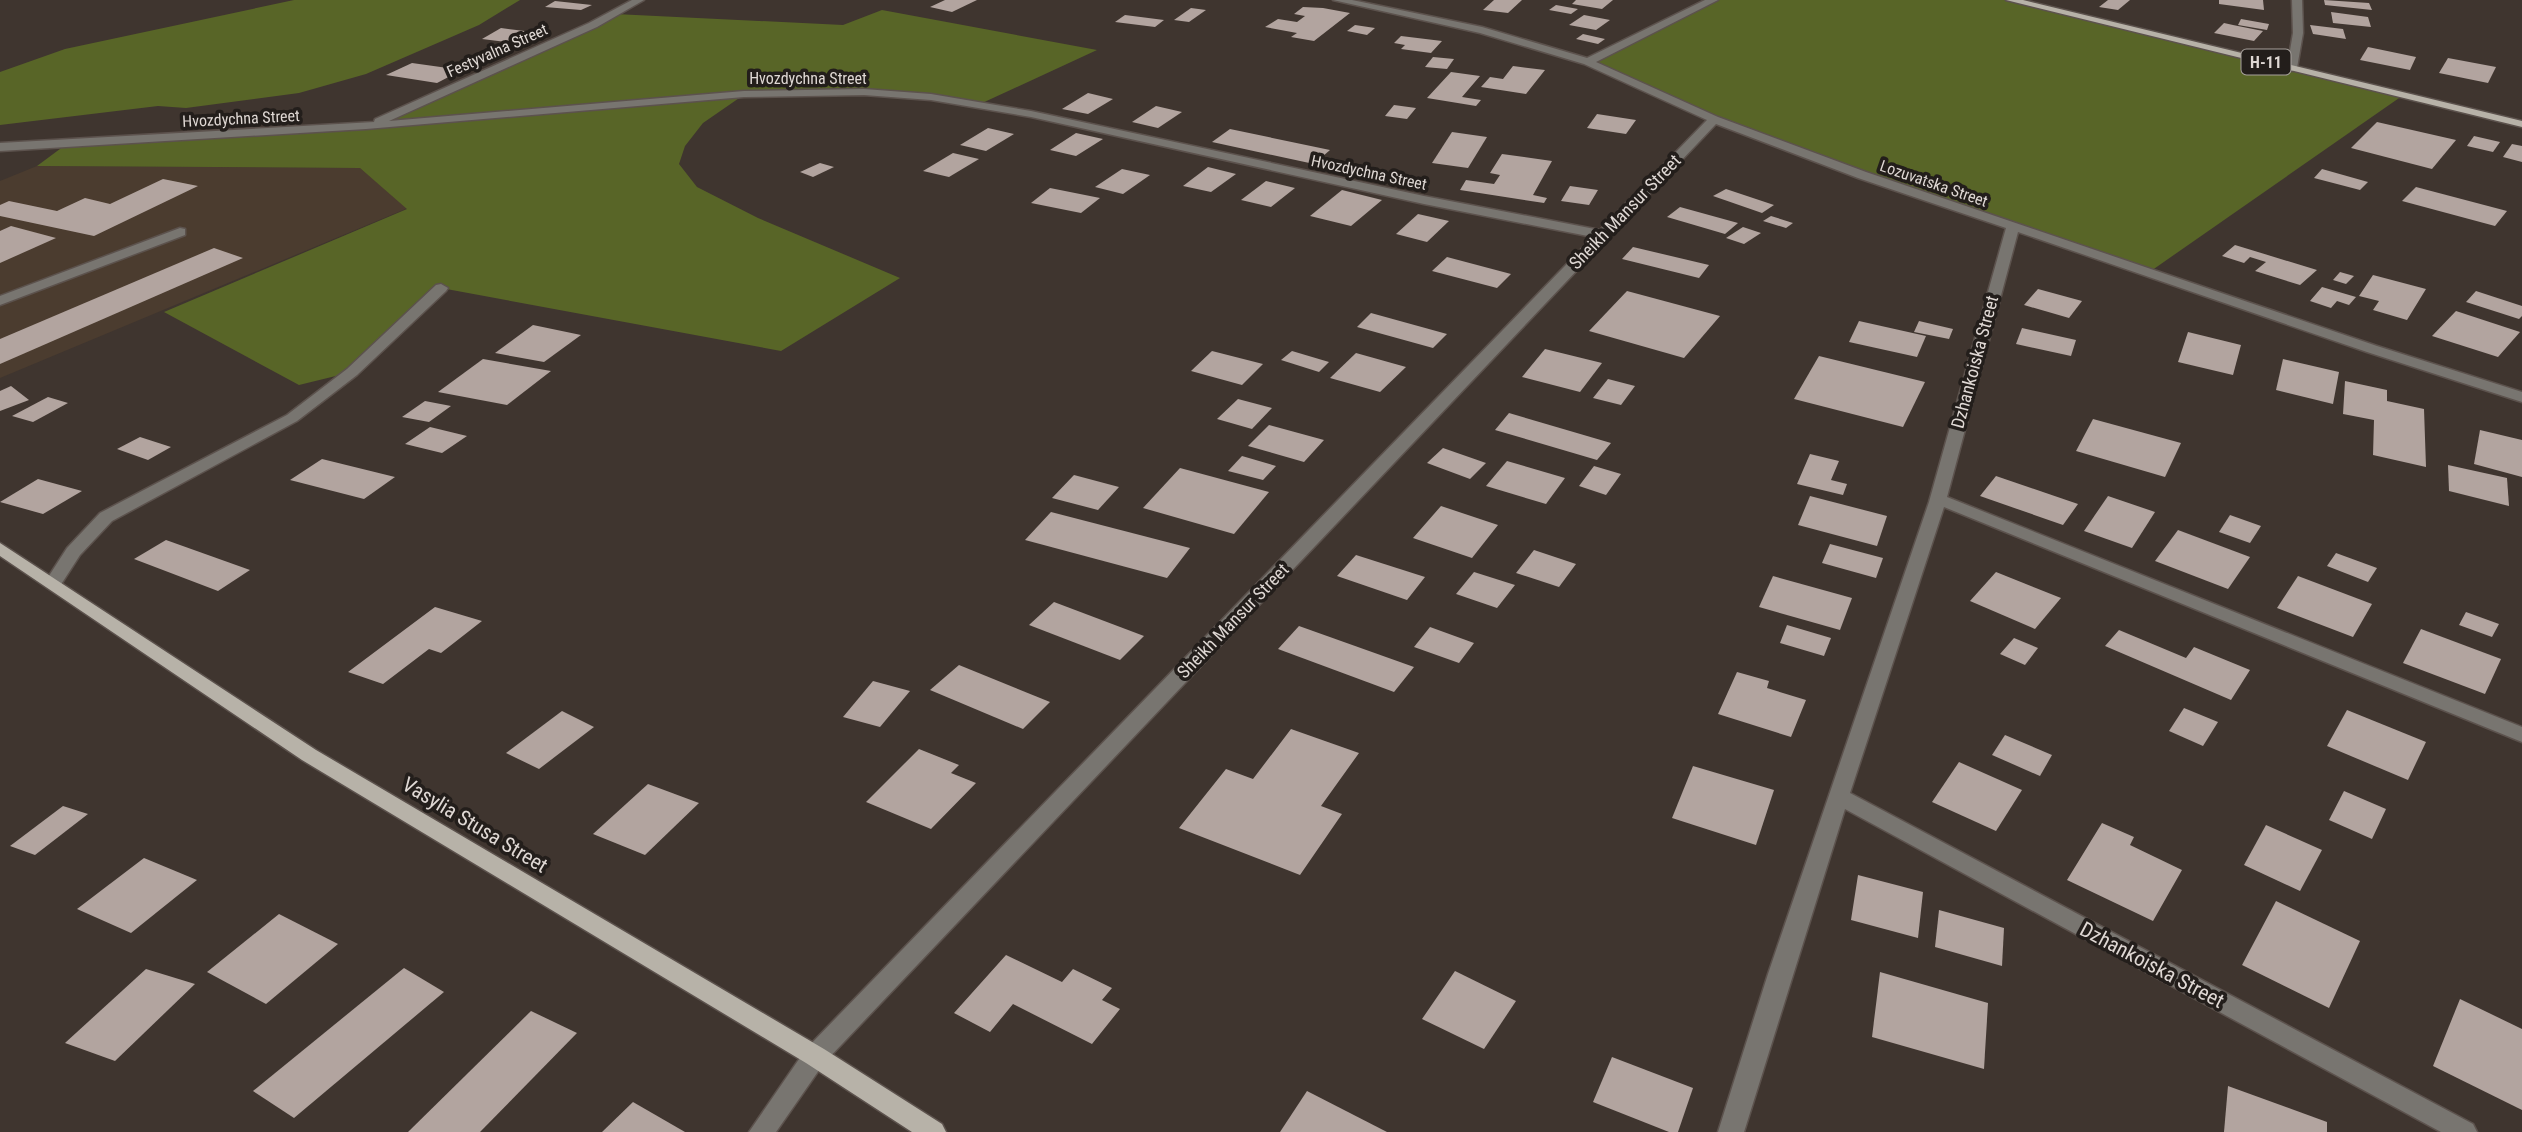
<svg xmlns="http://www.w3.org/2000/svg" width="2522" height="1132" font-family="'Roboto Condensed',sans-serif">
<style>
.industrial{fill:#4b3c2f}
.green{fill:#586527}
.building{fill:#b2a49f}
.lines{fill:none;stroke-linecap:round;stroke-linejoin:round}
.minor-casing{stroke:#5c524d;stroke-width:3}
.major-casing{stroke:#5c524d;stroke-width:3}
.minor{fill:#787570;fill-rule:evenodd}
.major{fill:#b7b2a8;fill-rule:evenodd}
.labels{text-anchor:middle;stroke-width:7;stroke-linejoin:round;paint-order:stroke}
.far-street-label{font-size:16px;fill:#dfd8d4;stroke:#231e1b}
.shield{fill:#231e1b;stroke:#a7a09c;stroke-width:2}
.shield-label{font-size:16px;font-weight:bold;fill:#dfd8d4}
.street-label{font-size:18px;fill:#dfd8d4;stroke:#231e1b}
.near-street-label{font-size:21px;fill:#dfd8d4;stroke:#231e1b}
</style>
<rect width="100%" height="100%" fill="#3f352f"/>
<polygon class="industrial" points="37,166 360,168 408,208 0,378 0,181"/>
<g class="green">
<polygon points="294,0 520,0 479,25 366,74 299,93 186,108 158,106 0,125 0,72 65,49"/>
<polygon points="1713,0 2011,0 2402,96 2148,273 1714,119 1588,62"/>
<polygon points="882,10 1097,50 980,104 864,92 745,94 703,123 685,146 679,164 697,187 758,218 900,278 781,351 441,288 352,372 299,385 164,312 407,209 360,168 37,166 68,143 366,126 615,14 843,25"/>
</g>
<g class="building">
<polygon points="945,0 977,0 952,12 930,7"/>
<polygon points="1494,0 1522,0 1508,13 1483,10"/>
<polygon points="1576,0 1613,0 1602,9 1572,4"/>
<polygon points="2108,0 2130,0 2118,10 2099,7"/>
<polygon points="2219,0 2263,0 2264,10 2219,4"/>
<polygon points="2324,0 2369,3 2372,10 2325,5"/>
<polygon points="555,1 592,5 581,10 545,7"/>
<polygon points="1556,5 1578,9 1571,14 1549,10"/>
<polygon points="1303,7 1323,8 1350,13 1314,41 1291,37 1297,33 1265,27 1278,19 1297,22 1305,16 1294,14"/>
<polygon points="1191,8 1206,10 1189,22 1174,20"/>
<polygon points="2331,12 2368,17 2371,27 2333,23"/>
<polygon points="1125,15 1164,20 1155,27 1115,22"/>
<polygon points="1584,15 1610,20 1596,30 1569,25"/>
<polygon points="2241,19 2269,24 2267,30 2238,25"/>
<polygon points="2224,23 2233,25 2263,31 2254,41 2214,33"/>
<polygon points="1355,25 1375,28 1367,35 1347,31"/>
<polygon points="2310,25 2343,29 2346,39 2313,34"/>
<polygon points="501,28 533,32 514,43 482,39"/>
<polygon points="1583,34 1605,39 1598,44 1576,39"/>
<polygon points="1401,36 1442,41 1431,53 1401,49 1405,45 1394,43"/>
<polygon points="2368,47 2416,57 2410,70 2360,60"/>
<polygon points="1433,57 1454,59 1447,69 1425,67"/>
<polygon points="2448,58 2496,67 2488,83 2439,73"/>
<polygon points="412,63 462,70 437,83 386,75"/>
<polygon points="1513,66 1545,70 1526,94 1481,87 1490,77 1503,79"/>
<polygon points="1451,72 1480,76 1462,97 1481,100 1476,106 1427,98"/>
<polygon points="1088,93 1113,99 1088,114 1062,109"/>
<polygon points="1394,105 1416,108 1407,119 1385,116"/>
<polygon points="1156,106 1182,112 1158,128 1132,122"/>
<polygon points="1597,114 1636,120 1626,134 1587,128"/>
<polygon points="2377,122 2456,140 2432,169 2351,148"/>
<polygon points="988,128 1014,134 986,151 960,145"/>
<polygon points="1230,129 1330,150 1314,164 1212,142"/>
<polygon points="1452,132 1487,137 1468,168 1432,163"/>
<polygon points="1076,133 1103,139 1076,156 1050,150"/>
<polygon points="2474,136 2500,142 2493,152 2467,146"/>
<polygon points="2512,144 2522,146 2522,162 2503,157"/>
<polygon points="953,153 979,159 949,177 923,171"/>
<polygon points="1502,154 1552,161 1533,195 1547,198 1544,203 1460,190 1466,180 1494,184 1500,175 1490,173"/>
<polygon points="820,163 834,167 813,177 800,172"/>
<polygon points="1208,167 1236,174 1211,192 1183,186"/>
<polygon points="1122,169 1150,175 1123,194 1095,187"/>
<polygon points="2322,169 2368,182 2360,190 2314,178"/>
<polygon points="163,179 198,186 94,236 0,216 0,205 9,201 57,211 85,198 110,204"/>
<polygon points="1266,181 1295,188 1271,207 1241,200"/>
<polygon points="1570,186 1598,190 1589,205 1561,201"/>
<polygon points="2416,187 2507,211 2495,226 2402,201"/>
<polygon points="1050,188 1100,198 1081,213 1031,203"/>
<polygon points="1726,189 1774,205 1762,213 1713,196"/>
<polygon points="1342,190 1382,200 1351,226 1310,216"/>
<polygon points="1680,207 1738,223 1725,234 1667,217"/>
<polygon points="1418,214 1449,221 1427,242 1396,234"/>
<polygon points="1771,216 1793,223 1786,228 1763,221"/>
<polygon points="11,226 56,238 0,263 0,231"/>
<polygon points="1743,227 1761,233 1744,244 1726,238"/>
<polygon points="2235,245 2317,270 2300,285 2255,271 2266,262 2250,257 2244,263 2222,256"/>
<polygon points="1633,247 1709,265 1699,278 1622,259"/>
<polygon points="214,248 243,258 0,364 0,339"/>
<polygon points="1447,257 1511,274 1497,288 1432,271"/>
<polygon points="2340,272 2354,276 2346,284 2333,280"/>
<polygon points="2373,275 2426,289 2407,320 2373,310 2379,301 2359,296"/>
<polygon points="2322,287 2356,297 2349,305 2337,301 2331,308 2310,301"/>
<polygon points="2038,289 2082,301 2069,318 2024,305"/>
<polygon points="1627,291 1720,316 1684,358 1589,331"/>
<polygon points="2476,291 2522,306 2522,316 2519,319 2466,302"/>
<polygon points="2456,311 2520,332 2498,357 2432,336"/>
<polygon points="1371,313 1447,334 1433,348 1357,327"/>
<polygon points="1859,321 1926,336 1917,357 1849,342"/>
<polygon points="1919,321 1953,329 1949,339 1914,332"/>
<polygon points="533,325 581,335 544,362 495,353"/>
<polygon points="2022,328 2076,340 2071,356 2016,344"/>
<polygon points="2188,332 2241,345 2233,375 2178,362"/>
<polygon points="1545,349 1602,363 1580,392 1522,377"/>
<polygon points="1212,351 1263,364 1242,385 1191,371"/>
<polygon points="1292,351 1329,362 1319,372 1281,360"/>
<polygon points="1356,353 1406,367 1380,392 1330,378"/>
<polygon points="1819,356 1925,382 1903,427 1794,399"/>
<polygon points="483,359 551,371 507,405 438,392"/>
<polygon points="2283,359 2339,372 2333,404 2276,390"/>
<polygon points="1608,379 1635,386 1621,405 1593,398"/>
<polygon points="2345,381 2387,390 2387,401 2424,409 2426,467 2373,455 2374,420 2343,414"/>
<polygon points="11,386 29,400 0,411 0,391"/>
<polygon points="48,397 68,403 33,422 12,416"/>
<polygon points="1238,399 1272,408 1252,429 1217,419"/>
<polygon points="425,401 451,406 429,422 402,417"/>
<polygon points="1509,413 1611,443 1597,460 1495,430"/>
<polygon points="2093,419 2181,443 2165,477 2076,451"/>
<polygon points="1269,425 1324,440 1304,462 1248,446"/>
<polygon points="430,427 467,436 442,453 405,444"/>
<polygon points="2480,430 2522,440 2522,477 2474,464"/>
<polygon points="140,437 171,447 148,460 117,449"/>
<polygon points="1443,448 1486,463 1470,479 1427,463"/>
<polygon points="1810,454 1839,461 1831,480 1847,484 1843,495 1797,484"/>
<polygon points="1242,456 1276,466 1263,480 1228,471"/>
<polygon points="322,459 395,477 364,499 290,480"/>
<polygon points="1507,461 1565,478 1546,504 1486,486"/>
<polygon points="2448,465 2507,478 2509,506 2449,491"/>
<polygon points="1594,466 1621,474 1606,495 1579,486"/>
<polygon points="1180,468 1269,492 1234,534 1143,508"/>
<polygon points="1074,475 1119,487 1098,510 1052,498"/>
<polygon points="1996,476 2078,504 2063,525 1980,496"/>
<polygon points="38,479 82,491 43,514 0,502"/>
<polygon points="1810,496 1887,516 1877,546 1798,525"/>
<polygon points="2108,496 2155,512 2132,548 2084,531"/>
<polygon points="1441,506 1498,525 1472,558 1413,538"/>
<polygon points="1051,512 1190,548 1167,578 1025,540"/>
<polygon points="2230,515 2261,526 2250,543 2219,532"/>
<polygon points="2178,530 2250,557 2228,589 2155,561"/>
<polygon points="166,540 250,570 218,591 134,559"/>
<polygon points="1830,544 1883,558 1876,578 1822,563"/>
<polygon points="1534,550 1576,564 1559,587 1516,573"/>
<polygon points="2336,553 2377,568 2368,582 2327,566"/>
<polygon points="1356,555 1425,577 1407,600 1337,576"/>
<polygon points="1474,572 1515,585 1497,608 1456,594"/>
<polygon points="1996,572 2061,598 2035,629 1970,601"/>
<polygon points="1773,576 1852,598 1840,630 1759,607"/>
<polygon points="2298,576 2372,604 2353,637 2277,608"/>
<polygon points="1054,602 1144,636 1120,660 1029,625"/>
<polygon points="435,607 482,621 441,653 429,649 383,684 348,672"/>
<polygon points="2466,612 2499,624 2492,637 2459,625"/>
<polygon points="1787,625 1831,638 1824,656 1780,643"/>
<polygon points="1299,626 1414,667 1394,692 1278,649"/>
<polygon points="1430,627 1474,643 1459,663 1414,647"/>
<polygon points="2421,629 2501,659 2485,694 2403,663"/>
<polygon points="2119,630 2186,658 2194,647 2250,670 2231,700 2105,646"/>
<polygon points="2014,638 2038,648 2025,665 2000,654"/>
<polygon points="959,665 1050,702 1023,729 930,690"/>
<polygon points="1737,672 1769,681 1767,688 1806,700 1791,737 1718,714"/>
<polygon points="873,681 910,691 880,727 843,717"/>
<polygon points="2184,708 2218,722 2203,746 2169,731"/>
<polygon points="2347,710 2426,742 2408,780 2327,746"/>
<polygon points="562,711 594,727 539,769 506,753"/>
<polygon points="1291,729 1359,753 1321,806 1342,814 1300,875 1179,828 1226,769 1253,779"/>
<polygon points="2005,735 2052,755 2040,776 1992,755"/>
<polygon points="919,749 959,765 951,773 976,783 931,829 866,802"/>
<polygon points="1959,762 2022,790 1996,831 1932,802"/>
<polygon points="1693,766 1774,790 1756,845 1672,818"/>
<polygon points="648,784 699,803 645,855 593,834"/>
<polygon points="2344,791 2386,809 2372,839 2329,820"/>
<polygon points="63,806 88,814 35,855 10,846"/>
<polygon points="2102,823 2134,837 2130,845 2182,870 2153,921 2067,880"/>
<polygon points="2266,825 2322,850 2300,891 2244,865"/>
<polygon points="144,858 197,880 131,933 77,909"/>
<polygon points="1858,875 1923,892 1918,938 1851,920"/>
<polygon points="2276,901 2360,941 2329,1008 2242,965"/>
<polygon points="1939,910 2004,928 2002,966 1935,947"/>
<polygon points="279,914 338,944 266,1004 207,972"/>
<polygon points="1006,955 1062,982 1073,969 1112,988 1102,1000 1120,1009 1092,1044 1013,1004 990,1032 954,1013"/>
<polygon points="404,968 444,992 294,1118 253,1091"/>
<polygon points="146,969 195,984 115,1061 65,1043"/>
<polygon points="1455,971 1516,1001 1484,1049 1422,1019"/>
<polygon points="1880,972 1988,1003 1984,1069 1872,1037"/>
<polygon points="2460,999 2522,1029 2522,1110 2433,1066"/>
<polygon points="531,1011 577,1033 480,1132 408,1132"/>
<polygon points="1612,1057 1693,1088 1678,1132 1669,1132 1593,1102"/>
<polygon points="2228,1086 2327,1122 2327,1132 2224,1132"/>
<polygon points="1307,1091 1387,1132 1280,1132"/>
<polygon points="633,1102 685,1132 602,1132"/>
</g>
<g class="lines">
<g class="minor-casing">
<g id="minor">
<polygon points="632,0 644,0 597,27 389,121 744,91 864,89 931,94 1031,111 1424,196 1600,230 1707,120 1584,64 1480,33 1333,0 1352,0 1482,27 1587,58 1705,0 1718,0 1596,62 1718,117 1866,172 2377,346 2522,392 2522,402 2367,352 2018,232 1947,497 2522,727 2522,742 1944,507 1850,793 2473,1124 2477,1132 2441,1132 1845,809 1744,1132 1718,1132 1768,974 1929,502 2006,228 1858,178 1716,124 824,1063 776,1132 749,1132 806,1049 1593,237 1424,204 1031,117 931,100 864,95 744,97 366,129 0,151 0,143 374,122 375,119 589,23"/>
<polygon points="2292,0 2302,0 2303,33 2297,68 2292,71 2287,68 2293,33"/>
<polygon points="180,228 185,229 185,235 0,305 0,296"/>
<polygon points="441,284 448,288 446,291 357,375 297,421 112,521 80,555 60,586 48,586 45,582 67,548 100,513 287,415 347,369 436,285"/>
</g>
</g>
<g class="major-casing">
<g id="major">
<polygon points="2006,0 2023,0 2522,121 2522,127"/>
<polygon points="0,543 316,750 824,1049 942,1124 946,1132 912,1132 806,1063 302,760 0,556"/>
</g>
</g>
<use href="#minor" class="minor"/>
<use href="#major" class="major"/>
</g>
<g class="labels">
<g class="far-street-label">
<text transform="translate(497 50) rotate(-24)" y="6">Festyvalna Street</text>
<text x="808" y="84">Hvozdychna Street</text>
<text transform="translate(241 118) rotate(-3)" y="6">Hvozdychna Street</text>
<text transform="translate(1369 172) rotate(12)" y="6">Hvozdychna Street</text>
<text transform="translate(1934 183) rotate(19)" y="6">Lozuvatska Street</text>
</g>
<rect class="shield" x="2241.5" y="49.5" width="49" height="25" rx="5"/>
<g class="shield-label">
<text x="2266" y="68">Н-11</text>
</g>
<g class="street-label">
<text transform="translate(1625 212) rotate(-46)" y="6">Sheikh Mansur Street</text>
<text transform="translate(1975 362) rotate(-75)" y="6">Dzhankoiska Street</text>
<text transform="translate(1233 621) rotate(-46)" y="6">Sheikh Mansur Street</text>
</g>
<g class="near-street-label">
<text transform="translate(475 825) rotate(31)" y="7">Vasylia Stusa Street</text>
<text transform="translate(2152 965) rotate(28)" y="7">Dzhankoiska Street</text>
</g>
</g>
</svg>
